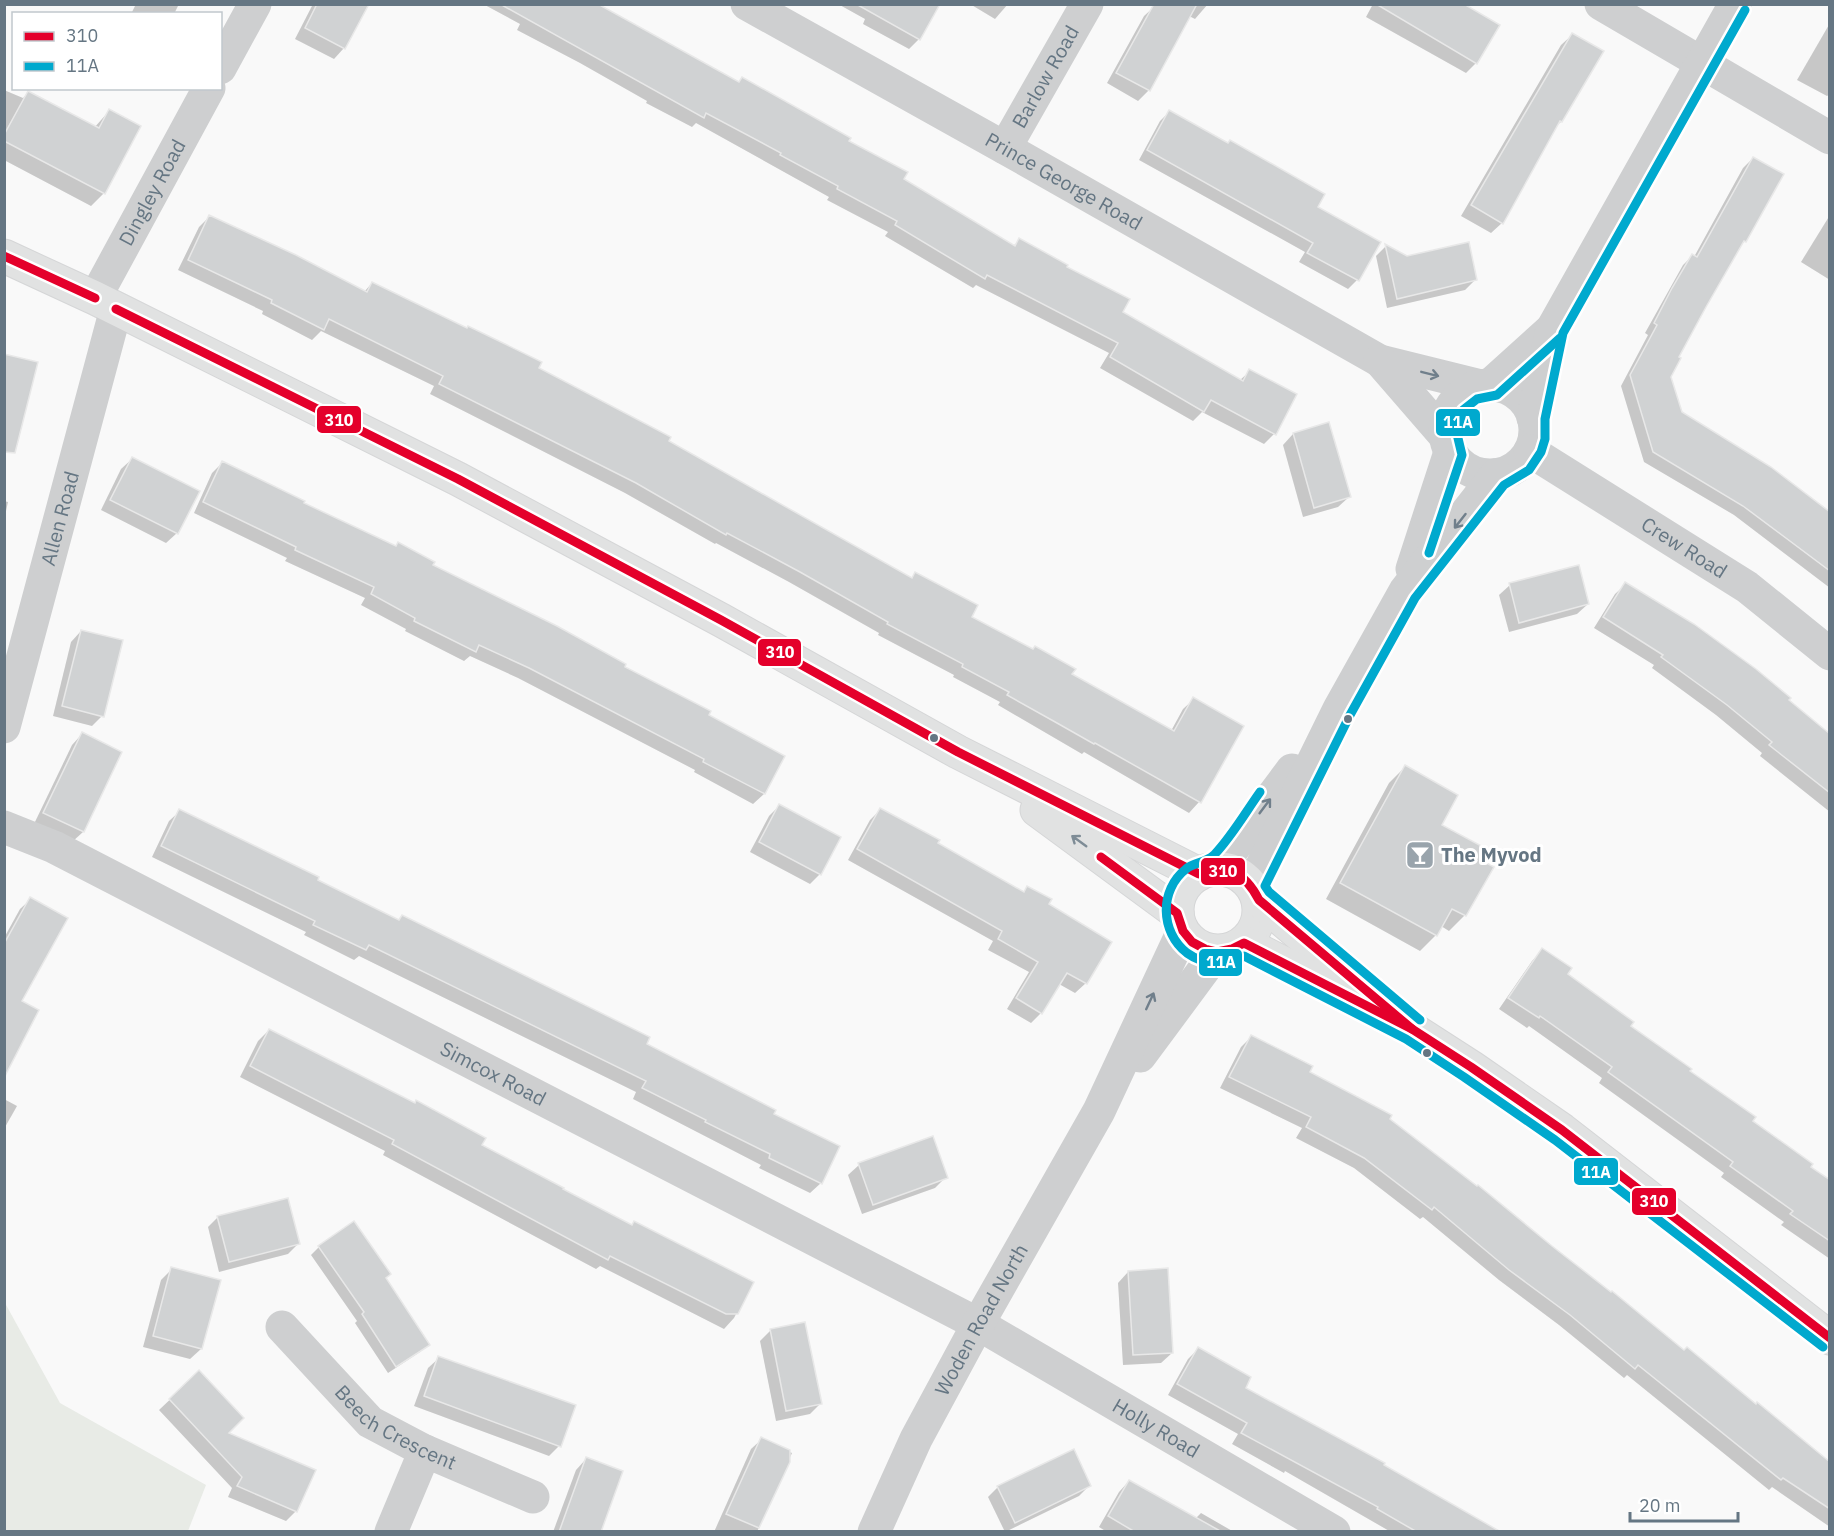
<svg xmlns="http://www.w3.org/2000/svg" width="1834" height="1536" font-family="'IBM Plex Sans',sans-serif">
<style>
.green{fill:#e8ebe6}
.shadow{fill:#0003}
.building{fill:#d0d2d3;stroke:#e8e8e8;stroke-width:1.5}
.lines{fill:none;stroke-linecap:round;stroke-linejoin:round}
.major-casing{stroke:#d5d6d7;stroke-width:35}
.minor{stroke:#cecfd0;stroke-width:33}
.major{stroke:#e1e2e2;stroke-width:33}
.bus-1-casing{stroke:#fff;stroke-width:14}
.bus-2-casing{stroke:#fff;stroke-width:14}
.bus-1{stroke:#e4002b;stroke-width:9}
.bus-2{stroke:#00a9ce;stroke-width:9}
.oneway{stroke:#707f8b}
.oneway2{stroke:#7e8c96}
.bus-dot{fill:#657683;stroke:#fff;stroke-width:2}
.labels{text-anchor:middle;stroke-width:6;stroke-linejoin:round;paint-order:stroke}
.street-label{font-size:20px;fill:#657683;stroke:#fff}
.poi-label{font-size:20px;font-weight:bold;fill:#657683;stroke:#fff;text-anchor:start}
.line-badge{stroke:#fff;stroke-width:2}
.badge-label{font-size:16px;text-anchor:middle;font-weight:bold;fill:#fff}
</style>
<rect width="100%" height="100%" fill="#f9f9f9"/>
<polygon class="green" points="5,1303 60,1403 206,1485 188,1531 5,1531"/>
<g class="shadow">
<polygon points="136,4 179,4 174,14 131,14"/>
<polygon points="313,4 367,4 344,48 334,59 295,39"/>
<polygon points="483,4 596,4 738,83 742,79 847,142 902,180 1013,246 1020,240 1065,267 1121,313 1239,381 1250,371 1274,434 1264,444 1202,412 1193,421 1100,368 1109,353 976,285 973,288 885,236 888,232 827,200 829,197 696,123 692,127 646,103 647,101 580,63 517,30 520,24"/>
<polygon points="838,4 938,4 919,39 909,49 863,24 865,19"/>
<polygon points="970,4 1008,4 995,19"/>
<polygon points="1162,4 1208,4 1195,19 1189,16 1149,90 1138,101 1107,83 1144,16 1155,6"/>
<polygon points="1373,4 1461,4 1476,63 1466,73 1366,17"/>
<polygon points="1830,23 1830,94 1827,96 1797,80"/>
<polygon points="1572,35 1601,52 1561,122 1555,127 1502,223 1491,233 1461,216 1561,45"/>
<polygon points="4,90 23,98 28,93 94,128 109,111 104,193 91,206 4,160"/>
<polygon points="1169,112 1227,144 1316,208 1379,242 1357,280 1348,289 1299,262 1305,252 1139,160 1160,121"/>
<polygon points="1753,158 1782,174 1745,241 1738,248 1677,357 1670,377 1680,413 1830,512 1830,588 1734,515 1644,462 1621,386 1648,335 1645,333 1683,265 1692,256 1694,257 1743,168"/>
<polygon points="1830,215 1830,280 1801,262"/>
<polygon points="209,217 364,292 372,283 537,369 910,579 915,574 970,617 1171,731 1183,709 1194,699 1242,726 1199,802 1189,813 1084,752 1082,754 998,705 1000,702 953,677 954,675 878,635 879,633 789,582 716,543 715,544 625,493 430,394 434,386 321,331 312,340 262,314 263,311 178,270 199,227"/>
<polygon points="1386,246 1407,258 1476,279 1465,290 1387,308 1376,256"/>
<polygon points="1293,434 1349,497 1338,507 1303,517 1283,445"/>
<polygon points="132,459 177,533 166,543 101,510 121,469"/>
<polygon points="222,463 431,565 783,756 764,794 753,804 694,772 695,770 518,678 470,656 464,661 405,631 406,629 361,605 365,598 285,561 287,558 194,513 212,473"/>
<polygon points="4,501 8,502 4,520"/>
<polygon points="1626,584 1830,735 1830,812 1760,756 1762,753 1716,715 1652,668 1654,665 1594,628 1615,594"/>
<polygon points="1510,585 1588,604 1577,614 1509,632 1499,595"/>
<polygon points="81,631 102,716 92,726 53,716 71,642"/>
<polygon points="82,734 120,752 83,832 72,842 34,824 72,745"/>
<polygon points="1405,767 1440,825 1479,861 1465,915 1449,931 1441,926 1436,935 1420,951 1326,899 1389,783"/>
<polygon points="779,806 820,874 810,884 750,852 769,816"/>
<polygon points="880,810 1023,893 1028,888 1047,905 1086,983 1075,993 1059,984 1041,1013 1031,1023 1007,1009 1029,972 988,950 993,941 848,860 870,820"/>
<polygon points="180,811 397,921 402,916 645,1045 772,1115 821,1183 810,1193 759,1168 761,1165 633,1099 636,1092 359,956 354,960 304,935 306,932 152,857 169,821"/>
<polygon points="31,899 4,989 4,938 20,909"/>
<polygon points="1542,950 1565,975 1629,1026 1830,1182 1830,1259 1781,1225 1784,1222 1721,1177 1724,1173 1599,1083 1602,1078 1529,1026 1527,1028 1499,1009 1532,961"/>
<polygon points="269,1030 561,1190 631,1226 634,1223 752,1283 734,1318 724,1329 600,1266 596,1269 383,1155 385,1151 240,1077 258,1041"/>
<polygon points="1251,1037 1388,1120 1830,1464 1830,1527 1772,1487 1769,1490 1627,1375 1624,1378 1559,1325 1499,1280 1423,1217 1420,1219 1354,1168 1296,1138 1302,1128 1220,1088 1241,1047"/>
<polygon points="4,1099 17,1106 4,1129"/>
<polygon points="859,1165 946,1177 935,1188 862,1214 848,1175"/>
<polygon points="218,1217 298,1244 288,1254 219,1272 208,1227"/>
<polygon points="354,1223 385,1278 428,1344 420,1352 388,1373 355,1323 357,1321 311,1255 319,1247"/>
<polygon points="172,1269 201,1349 190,1359 143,1347 161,1280"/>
<polygon points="1128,1272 1172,1353 1161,1363 1123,1365 1118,1283"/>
<polygon points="771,1330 820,1404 810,1414 776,1421 760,1341"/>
<polygon points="1198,1349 1244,1388 1499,1532 1391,1532 1285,1471 1284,1473 1232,1444 1238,1434 1168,1395 1188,1359"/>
<polygon points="439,1358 559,1446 549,1456 414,1406 428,1368"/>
<polygon points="199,1372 226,1433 296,1511 286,1521 228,1497 232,1488 159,1410"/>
<polygon points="762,1439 792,1453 757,1532 714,1532 751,1449"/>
<polygon points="586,1459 600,1532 553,1532 576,1470"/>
<polygon points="1129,1481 1196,1518 1201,1513 1234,1532 1107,1532 1099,1527 1119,1492"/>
<polygon points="1089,1486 1079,1496 1005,1532 988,1497 998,1487"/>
</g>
<g class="building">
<polygon points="317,4 369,4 345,49 305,28"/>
<polygon points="500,4 598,4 739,82 742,77 851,138 849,141 908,172 904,179 1015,246 1019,238 1068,265 1067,267 1130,299 1123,312 1243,381 1249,369 1297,394 1276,435 1211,400 1204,412 1110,357 1118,343 987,275 985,279 895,225 897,221 837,189 838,186 780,155 781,153 706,113 704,118"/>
<polygon points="856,4 940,4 920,40"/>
<polygon points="1154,4 1197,4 1150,91 1116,73"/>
<polygon points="1376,4 1464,4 1500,25 1477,64"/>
<polygon points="1572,33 1604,51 1562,122 1560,121 1503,224 1471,205"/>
<polygon points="28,91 99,128 109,109 141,126 105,194 4,141 4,135"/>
<polygon points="1169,110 1228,143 1230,140 1325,194 1318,207 1381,242 1359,281 1307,253 1313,243 1147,150"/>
<polygon points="1753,157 1784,174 1746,242 1744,241 1706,307 1679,357 1681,358 1671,377 1682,412 1771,467 1830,512 1830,571 1743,506 1653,452 1630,375 1657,325 1654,323 1672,288 1692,254 1697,257"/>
<polygon points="209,215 296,255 367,292 372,282 467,328 468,326 542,362 539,368 671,437 669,441 912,578 915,572 978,605 972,617 1033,649 1035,646 1076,669 1072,674 1174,731 1193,697 1244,726 1201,803 1095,743 1094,744 1057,723 1007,695 1009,692 962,667 963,664 887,624 888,622 800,572 727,533 726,535 636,483 439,384 443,376 329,319 324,330 271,303 272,300 188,260"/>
<polygon points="1469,242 1477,280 1397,299 1385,244 1407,256"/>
<polygon points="4,354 38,362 15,453 4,452"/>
<polygon points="1329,422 1351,497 1314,508 1293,433"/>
<polygon points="132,457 200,491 178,534 110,500"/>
<polygon points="222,461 305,501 304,503 396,546 398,542 435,562 433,565 557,626 626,664 625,667 711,711 709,715 785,756 765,794 703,762 704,759 529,668 479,645 476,652 414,621 415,618 371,594 374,587 295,550 296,547 203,502"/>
<polygon points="1579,565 1589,604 1519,623 1509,583"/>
<polygon points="1625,582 1694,624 1756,669 1791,698 1789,700 1830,734 1830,793 1769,745 1772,742 1727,705 1661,657 1663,655 1603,617"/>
<polygon points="81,630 123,640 104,717 62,706"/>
<polygon points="82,732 122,752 84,832 43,813"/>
<polygon points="1405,765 1458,795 1442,825 1487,849 1481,860 1494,867 1466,916 1452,909 1437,936 1340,883"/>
<polygon points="779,804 841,837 821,875 759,842"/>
<polygon points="880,808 940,840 938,843 1024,892 1027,886 1052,899 1049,904 1112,942 1087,984 1067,973 1042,1014 1016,998 1038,962 998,939 1002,931 857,849"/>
<polygon points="179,809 319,877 318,880 399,920 402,915 650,1037 647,1044 776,1110 774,1114 840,1146 822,1184 769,1158 770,1154 705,1122 706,1120 642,1088 646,1081 369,945 366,950 313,925 315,921 161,846"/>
<polygon points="30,897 68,918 22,1001 39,1010 4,1078 4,944"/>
<polygon points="1542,948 1572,968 1568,974 1634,1022 1631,1026 1692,1069 1690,1071 1756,1117 1753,1121 1813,1164 1811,1167 1830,1180 1830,1241 1790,1214 1793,1211 1730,1166 1733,1162 1608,1072 1612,1067 1540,1016 1539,1018 1508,998"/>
<polygon points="269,1029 415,1103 416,1100 486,1138 482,1145 564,1188 563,1189 632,1225 634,1221 754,1282 738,1314 726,1314 610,1256 608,1260 392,1144 394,1140 250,1066"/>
<polygon points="1251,1035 1313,1066 1310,1072 1392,1115 1390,1119 1477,1186 1478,1185 1552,1246 1611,1292 1612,1291 1684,1350 1687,1347 1756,1404 1757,1402 1830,1462 1830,1509 1783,1478 1781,1480 1638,1365 1635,1369 1570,1315 1509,1270 1434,1207 1432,1210 1364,1158 1306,1127 1311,1117 1229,1077"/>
<polygon points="933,1136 948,1178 873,1205 858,1163"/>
<polygon points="288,1198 300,1244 229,1262 217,1216"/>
<polygon points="354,1221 391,1274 386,1278 430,1345 396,1367 362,1314 364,1312 318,1246"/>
<polygon points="171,1267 221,1280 202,1349 153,1336"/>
<polygon points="1168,1268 1173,1353 1133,1355 1128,1271"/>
<polygon points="805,1322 822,1404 786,1411 770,1329"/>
<polygon points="1198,1347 1251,1377 1246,1388 1385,1463 1384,1465 1501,1532 1417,1532 1377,1509 1378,1507 1241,1433 1247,1423 1177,1384"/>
<polygon points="438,1356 576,1405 561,1447 424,1396"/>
<polygon points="199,1370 244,1418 229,1433 316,1470 297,1512 237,1486 242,1477 169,1399"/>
<polygon points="761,1437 790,1450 790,1462 759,1528 726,1514"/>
<polygon points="1074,1449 1091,1486 1015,1523 997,1486"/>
<polygon points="586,1457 623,1471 601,1532 559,1532"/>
<polygon points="1129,1480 1222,1532 1135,1532 1108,1516"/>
</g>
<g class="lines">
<g class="major-casing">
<g id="major">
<polyline points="4,256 95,298 458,479 721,620 958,752 1199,874"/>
<polyline points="1037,810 1177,913"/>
<circle cx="1218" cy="910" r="41"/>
<polyline points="1259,900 1365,990"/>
<polyline points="1244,943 1412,1029 1471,1067 1562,1130 1830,1338"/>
</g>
</g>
<g class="minor">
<path id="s1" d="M747,4L1005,148L1380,361L1481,386"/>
<polyline points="1601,4 1830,138"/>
<polyline points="220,68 255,4"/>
<path id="s2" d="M1005,148L1087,4"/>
<path id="s3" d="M95,298L209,88"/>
<polyline points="1380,361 1445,436"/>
<polyline points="1490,385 1552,329"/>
<circle cx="1490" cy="430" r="45"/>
<polyline points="1533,418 1552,329 1735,4"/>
<path id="s4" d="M1530,451L1747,587L1830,654"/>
<polyline points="1412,569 1450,452"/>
<path id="s5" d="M4,727L116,309"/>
<path id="s6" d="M4,827L54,847L978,1324L1334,1532"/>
<polyline points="1218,869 1292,770"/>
<polyline points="1252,886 1339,709 1405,591 1496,475"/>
<polyline points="1140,1056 1217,952"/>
<path id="s7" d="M282,1327L370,1422L425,1451L533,1497"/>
<polyline points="391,1532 425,1451"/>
<path id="s8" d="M874,1532L916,1439L978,1324L1099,1111L1183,931"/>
</g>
<use href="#major" class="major"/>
<g class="bus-1-casing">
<g id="bus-1">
<polyline points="4,256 95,298"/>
<path d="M116,309L458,479L721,620L958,752L1199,874C1230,867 1244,871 1259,900L1412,1029"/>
<polyline points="1101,857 1177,913 1183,931 1192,942 1205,949 1217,952 1232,949 1244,943 1412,1029 1471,1067 1562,1130 1830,1338"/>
</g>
</g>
<g class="bus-2-casing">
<g id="bus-2">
<polyline points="1429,553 1462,455 1457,434 1458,421 1463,410 1477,399 1497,395 1560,338"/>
<path d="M1260,792C1245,813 1232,836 1214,855C1206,863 1194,862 1186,869C1159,890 1160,932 1187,953C1205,966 1225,965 1244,956L1406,1039L1464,1077L1555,1140L1823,1347"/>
<polyline points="1420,1020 1269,892 1265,886 1350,715 1415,598 1504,485 1529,470 1541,452 1545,439 1545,419 1563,333 1745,10"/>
</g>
</g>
<use href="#bus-1" class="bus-1"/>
<use href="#bus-2" class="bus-2"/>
</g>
<defs><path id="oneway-shaft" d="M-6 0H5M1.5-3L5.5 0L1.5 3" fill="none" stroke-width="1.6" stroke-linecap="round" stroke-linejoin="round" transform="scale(1.5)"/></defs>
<g class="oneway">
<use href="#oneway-shaft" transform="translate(1430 374) rotate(14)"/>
<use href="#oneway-shaft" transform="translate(1460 521) rotate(128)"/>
<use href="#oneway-shaft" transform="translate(1265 806) rotate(-53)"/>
<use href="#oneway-shaft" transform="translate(1150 1001) rotate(-65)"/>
</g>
<use class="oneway2" href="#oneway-shaft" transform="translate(1079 841) rotate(-144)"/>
<defs>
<g id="bar-square" transform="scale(1.5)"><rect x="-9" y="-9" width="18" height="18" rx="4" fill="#99a4ac" stroke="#fff"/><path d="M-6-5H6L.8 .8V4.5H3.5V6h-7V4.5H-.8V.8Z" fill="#fff"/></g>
</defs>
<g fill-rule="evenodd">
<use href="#bar-square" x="1420" y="855"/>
</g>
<g class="bus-dot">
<circle cx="1348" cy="719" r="5"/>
<circle cx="934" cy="738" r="5"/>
<circle cx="1427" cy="1053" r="5"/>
</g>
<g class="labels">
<g class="street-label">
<text dy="7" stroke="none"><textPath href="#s2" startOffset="82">Barlow Road</textPath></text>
<text dy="7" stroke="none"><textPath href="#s1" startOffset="363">Prince George Road</textPath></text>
<text dy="7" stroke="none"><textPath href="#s3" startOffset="120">Dingley Road</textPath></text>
<text dy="7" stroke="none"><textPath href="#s5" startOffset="216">Allen Road</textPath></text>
<text dy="7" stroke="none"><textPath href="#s4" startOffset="182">Crew Road</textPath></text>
<text dy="7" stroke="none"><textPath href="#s6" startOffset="548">Simcox Road</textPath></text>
<text dy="7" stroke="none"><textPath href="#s8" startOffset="238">Woden Road North</textPath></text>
<text dy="7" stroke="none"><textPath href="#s7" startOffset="154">Beech Crescent</textPath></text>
<text dy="7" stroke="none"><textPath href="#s6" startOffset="1300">Holly Road</textPath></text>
</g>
<g class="poi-label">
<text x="1441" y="862">The Myvod</text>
</g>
</g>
<g class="line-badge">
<rect x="316" y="405" width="46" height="29" rx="6" fill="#e4002b"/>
<rect x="1435" y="408" width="46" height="29" rx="6" fill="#00a9ce"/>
<rect x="757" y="638" width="45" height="29" rx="6" fill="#e4002b"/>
<rect x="1200" y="857" width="46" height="29" rx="6" fill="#e4002b"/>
<rect x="1198" y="948" width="45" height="29" rx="6" fill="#00a9ce"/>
<rect x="1573" y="1157" width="46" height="29" rx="6" fill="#00a9ce"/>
<rect x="1631" y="1187" width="46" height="29" rx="6" fill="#e4002b"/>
</g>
<g class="badge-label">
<text x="339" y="426">310</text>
<text x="1458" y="428">11A</text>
<text x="780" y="658">310</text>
<text x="1223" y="877">310</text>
<text x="1221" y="968">11A</text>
<text x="1596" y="1178">11A</text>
<text x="1654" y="1207">310</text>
</g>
<rect width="1834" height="1536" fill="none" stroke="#657683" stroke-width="12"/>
<rect x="12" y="12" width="210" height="78" fill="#ffffff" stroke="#c1c8cd" stroke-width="1.5"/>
<rect x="24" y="32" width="30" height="9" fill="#e4002b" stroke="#c1c8cd" stroke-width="1.5"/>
<text x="66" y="42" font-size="18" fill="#657683">310</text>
<rect x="24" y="62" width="30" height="9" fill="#00a9ce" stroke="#c1c8cd" stroke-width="1.5"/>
<text x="66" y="72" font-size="18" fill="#657683">11A</text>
<path d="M1630 1512v9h108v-9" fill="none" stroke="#657683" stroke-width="3"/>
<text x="1639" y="1512" font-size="18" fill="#657683" stroke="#ffffff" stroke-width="4.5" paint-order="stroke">20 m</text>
</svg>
